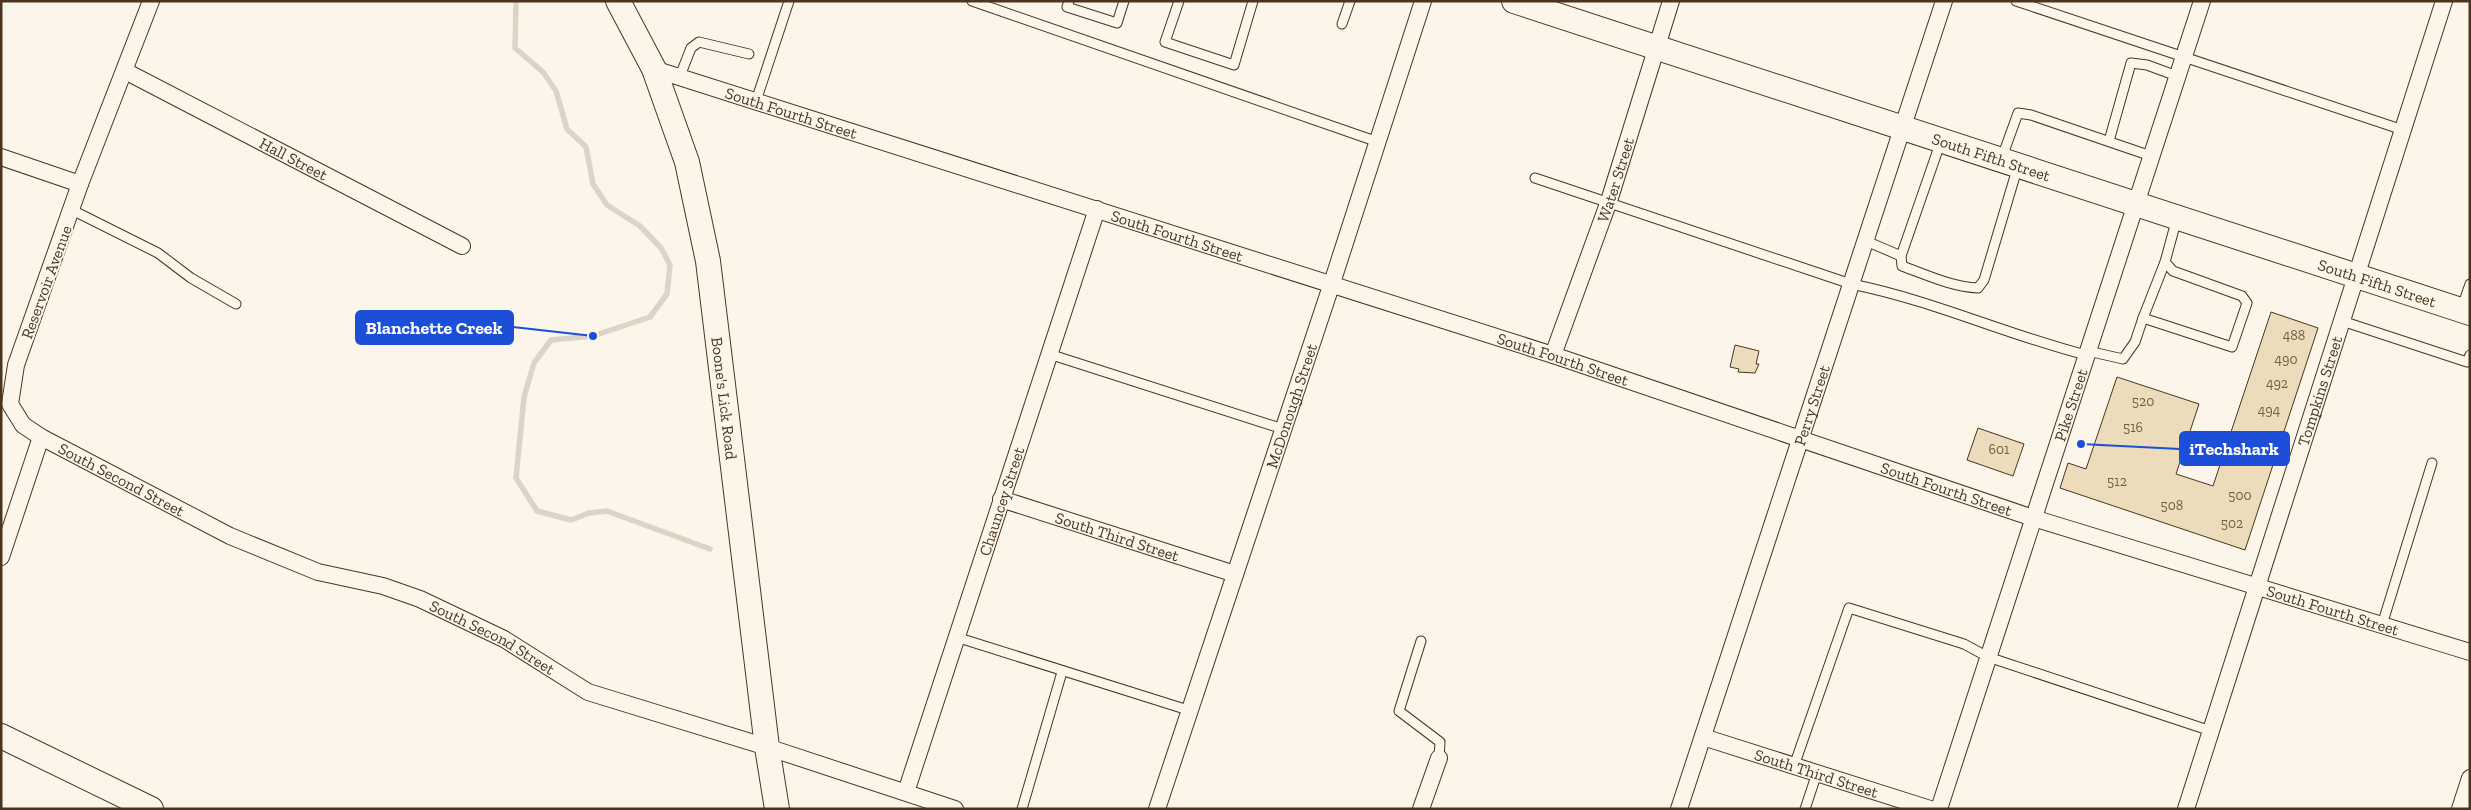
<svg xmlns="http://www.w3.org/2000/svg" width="2471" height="810" font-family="'Zilla Slab',serif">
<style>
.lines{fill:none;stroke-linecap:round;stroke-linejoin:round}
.stream{stroke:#dcd4c6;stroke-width:5.5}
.building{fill:#ecdcbc;stroke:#4a3520}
.lane-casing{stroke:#4a3520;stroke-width:11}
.street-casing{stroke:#4a3520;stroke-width:18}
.secondary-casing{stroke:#4a3520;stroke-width:26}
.lane{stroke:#fbf6e9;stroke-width:9}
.street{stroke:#fbf6e9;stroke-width:16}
.secondary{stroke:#fbf6e9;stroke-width:24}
.labels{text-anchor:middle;stroke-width:4;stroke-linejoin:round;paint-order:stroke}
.number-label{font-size:14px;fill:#725f47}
.street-label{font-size:16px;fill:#4a3520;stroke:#fbf6e9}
.leader{fill:none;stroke:#1d4ed8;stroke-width:2}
.callout-dot{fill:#1d4ed8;stroke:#fbf6e9;stroke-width:2}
.callout{fill:#1d4ed8;stroke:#1d4ed8;stroke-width:2}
.callout-label{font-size:18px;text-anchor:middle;font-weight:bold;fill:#fff}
</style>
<rect width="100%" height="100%" fill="#fbf6e9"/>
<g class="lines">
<polyline class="stream" points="516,1 515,48 543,72 556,91 567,129 586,147 593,184 607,205 640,226 661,248 670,265 667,294 650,317 593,336 551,340 534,363 524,397 516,478 537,511 571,520 589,513 607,511 710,549"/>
</g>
<g class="building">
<polygon points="2271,312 2318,328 2245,550 2060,488 2068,463 2086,469 2117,377 2199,404 2176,474 2213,486"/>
<polygon points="1735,345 1759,351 1756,364 1759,364 1755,373 1738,372 1739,369 1730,367"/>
<polygon points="1978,428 2024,444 2013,476 1967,460"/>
</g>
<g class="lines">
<g class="lane-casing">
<g id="lane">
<polyline points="972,1 1378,142"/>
<polyline points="1069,1 1067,7 1117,23 1124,1"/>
<polyline points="1179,1 1165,42 1234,65 1253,1"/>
<polyline points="2016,1 2403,130"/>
<polyline points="1342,24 1350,1"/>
<polyline points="680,76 691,48 699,42 749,54"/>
<polyline points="756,101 789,1"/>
<path d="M1941,141L1901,256L1902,266C1927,275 1952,287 1978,288L1984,280L2018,166"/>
<polyline points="2109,141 2131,63 2147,65 2177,76"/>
<polyline points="2001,160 2018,113 2031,115 2151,156"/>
<path d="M1535,178L1851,284C1932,300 2007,335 2086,355"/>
<polyline points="72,210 158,253 191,278 236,304"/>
<polyline points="1866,241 1901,256"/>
<polyline points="2461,310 2470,284"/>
<polyline points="2143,318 2165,262"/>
<polyline points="2342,321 2467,362 2470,355"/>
<polyline points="2088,351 2123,359 2135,342 2143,318 2232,347 2247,303 2242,296 2173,271 2165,262 2177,218"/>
<polyline points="1049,354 1283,429"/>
<polyline points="2382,625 2432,463"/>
<polyline points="956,637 1188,710"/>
<polyline points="1421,641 1399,711 1440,742 1439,758"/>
<polyline points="1794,766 1849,608 1964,644 1988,657 2211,731"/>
<polyline points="1022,809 1062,672"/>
<polyline points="1805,809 1817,773"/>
</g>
</g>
<g class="street-casing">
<g id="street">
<path id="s1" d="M151,1L80,184L16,365L10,404L23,425L41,437L230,536L318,572L383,586L420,599L504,639L588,692L767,747L955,809"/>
<path id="s2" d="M654,69L1553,355L2033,518L2470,652"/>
<path id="s3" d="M125,71L462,246"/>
<polyline points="1,157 80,184"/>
<path id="s4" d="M1553,355L1609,201L1671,1"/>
<path id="s5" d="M1001,499L1235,574"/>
<polyline points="1,557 41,437"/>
<path id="s6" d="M1703,737L1930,809"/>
<path id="s7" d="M906,792L1097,209"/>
<path id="s8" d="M1157,809L1332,283L1423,1"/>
<polyline points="1421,809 1439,758"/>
<path id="s9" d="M1679,809L1944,1"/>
<path id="s10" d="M1939,809L2202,1"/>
<path id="s11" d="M2186,809L2444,1"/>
<polyline points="2460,809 2470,778"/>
</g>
</g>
<g class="secondary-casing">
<g id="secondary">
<path id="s12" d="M618,1L654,69L687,162L708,261L767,747L777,809"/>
<path id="s13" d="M1514,1L2470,313"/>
<polyline points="1,736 151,809"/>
</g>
</g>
<use href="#lane" class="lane"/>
<use href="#street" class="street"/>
<use href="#secondary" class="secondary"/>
</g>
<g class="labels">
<g class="number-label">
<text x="2294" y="340">488</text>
<text x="2286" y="364">490</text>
<text x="2277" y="388">492</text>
<text x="2143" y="406">520</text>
<text x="2269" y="415">494</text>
<text x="2133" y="432">516</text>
<text x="1999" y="454">601</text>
<text x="2117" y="486">512</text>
<text x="2240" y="500">500</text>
<text x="2172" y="510">508</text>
<text x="2232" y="528">502</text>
</g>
<g class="street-label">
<text dy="6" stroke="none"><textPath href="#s2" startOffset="144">South Fourth Street</textPath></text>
<text dy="6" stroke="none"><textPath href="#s13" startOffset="502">South Fifth Street</textPath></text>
<text dy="6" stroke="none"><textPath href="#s3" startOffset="190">Hall Street</textPath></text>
<text dy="6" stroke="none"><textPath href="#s4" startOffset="186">Water Street</textPath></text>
<text dy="6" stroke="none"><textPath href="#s2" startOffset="549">South Fourth Street</textPath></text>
<text transform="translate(46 282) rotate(-70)" y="6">Reservoir Avenue</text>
<text dy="6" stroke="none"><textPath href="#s13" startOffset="908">South Fifth Street</textPath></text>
<text dy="6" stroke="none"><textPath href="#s2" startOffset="954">South Fourth Street</textPath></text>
<text dy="6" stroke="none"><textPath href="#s11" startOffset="439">Tompkins Street</textPath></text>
<text dy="6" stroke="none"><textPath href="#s12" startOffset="415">Boone's Lick Road</textPath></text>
<text dy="6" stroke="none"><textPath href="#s8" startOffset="425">McDonough Street</textPath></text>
<text dy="6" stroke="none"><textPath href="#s9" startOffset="425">Perry Street</textPath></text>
<text dy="6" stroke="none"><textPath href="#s10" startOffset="425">Pike Street</textPath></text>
<text dy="6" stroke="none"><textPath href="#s1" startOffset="565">South Second Street</textPath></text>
<text dy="6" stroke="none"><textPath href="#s2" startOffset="1359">South Fourth Street</textPath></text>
<text dy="6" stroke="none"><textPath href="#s7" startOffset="306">Chauncey Street</textPath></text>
<text dy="6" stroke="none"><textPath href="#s5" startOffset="122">South Third Street</textPath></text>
<text dy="6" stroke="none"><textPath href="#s2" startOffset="1764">South Fourth Street</textPath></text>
<text dy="6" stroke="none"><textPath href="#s1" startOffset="970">South Second Street</textPath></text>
<text dy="6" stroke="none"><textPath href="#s6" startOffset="119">South Third Street</textPath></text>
</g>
</g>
<path class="leader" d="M593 336L513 327M2081 444L2180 449"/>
<g class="callout-dot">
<circle cx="593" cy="336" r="5"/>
<circle cx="2081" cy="444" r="5"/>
</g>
<g class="callout">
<rect x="356" y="311" width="157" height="33" rx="5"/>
<rect x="2180" y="432" width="109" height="33" rx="5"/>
</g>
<g class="callout-label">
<text x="434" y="334">Blanchette Creek</text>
<text x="2234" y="455">iTechshark</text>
</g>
<rect width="2471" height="810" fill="none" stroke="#4a3520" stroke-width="5"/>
</svg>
